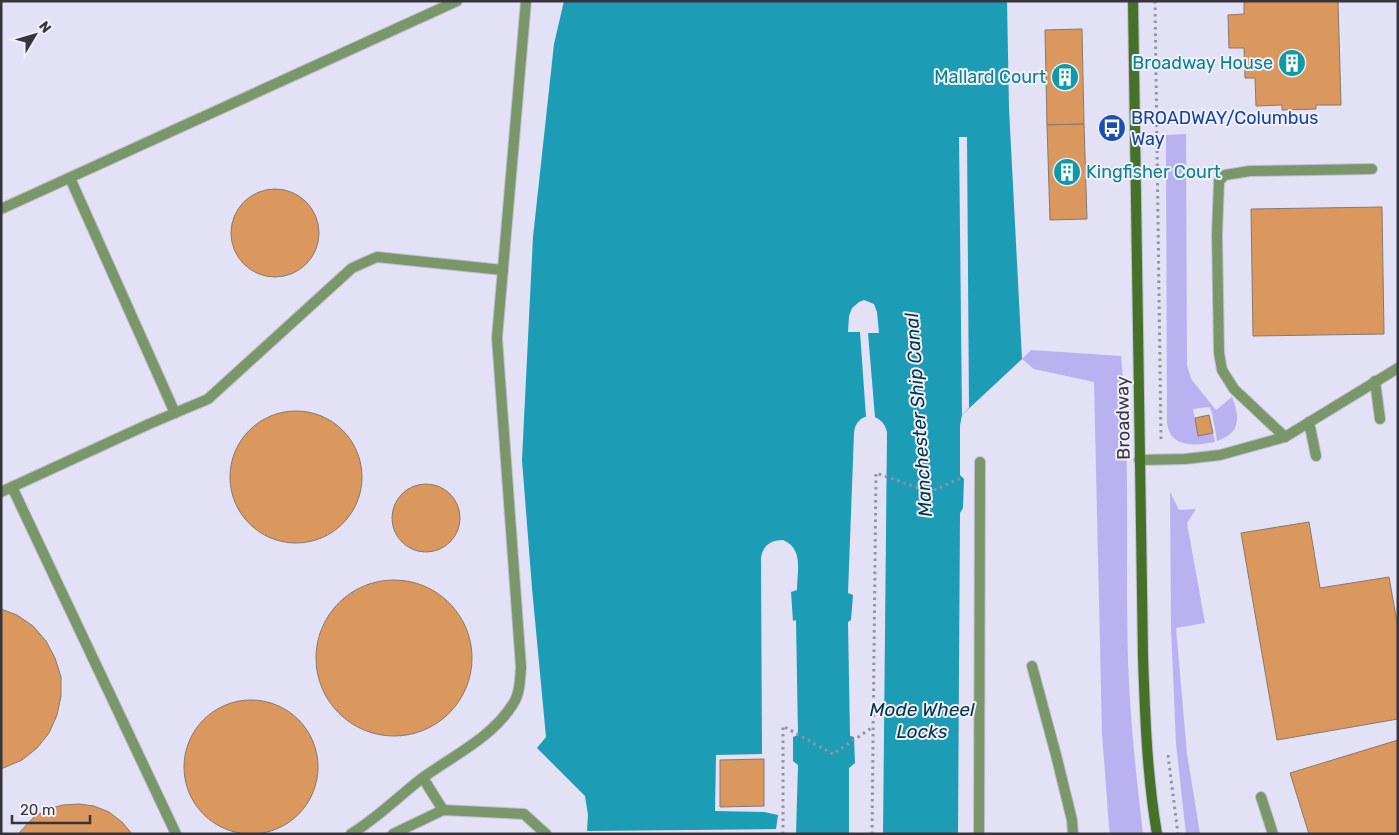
<svg xmlns="http://www.w3.org/2000/svg" width="1399" height="835" font-family="Rubik,sans-serif">
<style>
.green{fill:#bab1f0}
.water{fill:#1c9cb5}
.pier{fill:#e3e1f5}
.building{fill:#da985f;stroke:#88786b}
.lines{fill:none;stroke-linecap:round;stroke-linejoin:round}
.lane-casing{stroke:#c0bfd0;stroke-width:12}
.secondary-casing{stroke:#c0bfd0;stroke-width:12}
.path{stroke:#9392a0;stroke-width:3;stroke-dasharray:2.5 4;stroke-linecap:butt}
.lane{stroke:#799769;stroke-width:10}
.secondary{stroke:#467129;stroke-width:10}
.labels{text-anchor:middle;stroke-width:4;stroke-linejoin:round;paint-order:stroke}
.culture-label{font-size:18px;fill:#0d838f;stroke:#f1effc;text-anchor:end}
.transit-label{font-size:18px;fill:#164399;stroke:#f1effc;text-anchor:start}
.street-label{font-size:18px;fill:#36353d;stroke:#f1effc}
.water-label{font-size:19px;font-style:italic;fill:#003641;stroke:#f1effc}
</style>
<rect width="100%" height="100%" fill="#e3e1f5"/>
<g class="green">
<path d="M1186,134L1187,365L1191,379L1216,410L1232,397C1240,417 1241,433 1217,441L1212,412L1209,407L1193,409L1198,435L1213,433L1215,442C1203,444 1183,448 1173,437C1169,434 1168,427 1167,423L1166,135Z"/>
<path d="M1031,350L1121,356C1131,456 1125,558 1128,660C1130,718 1136,776 1143,834H1110L1109,827L1102,733L1094,382L1034,369L1022,359Z"/>
<polygon points="1170,492 1179,510 1196,509 1187,523 1205,623 1176,628 1187,754 1200,834 1186,834 1176,744 1171,627"/>
</g>
<path class="water" d="M564,1H1007L1009,108L1022,359L962,415L960,425V475L964,479L963,508L960,513L958,834H883L887,432C882,411 856,411 854,433L848,593L853,595L851,620L848,622L850,736L854,737L855,763L849,768V834H796L798,765L793,761V737L798,735L796,620L793,621L791,592L797,590C797,571 804,549 783,540C771,540 763,545 761,558L762,754L716,755L715,811L764,812L778,815L776,829L587,831L588,815L585,796L537,748L546,737L532,588L522,460L533,237L554,44Z"/>
<g class="pier">
<polygon points="959,137 967,137 969,408 962,415"/>
<polygon points="864,300 874,304 877,312 879,333 868,333 875,417 866,417 860,332 848,332 849,316 852,308 859,302"/>
</g>
<g class="building">
<polygon points="1244,1 1338,1 1341,105 1316,105 1316,109 1282,110 1282,105 1256,106 1255,78 1245,78 1244,48 1229,48 1228,15 1244,14"/>
<polygon points="1082,29 1084,124 1047,125 1045,30"/>
<polygon points="1084,124 1087,219 1050,220 1047,125"/>
<circle cx="275" cy="233" r="44"/>
<polygon points="1382,207 1384,334 1253,336 1251,209"/>
<circle cx="296" cy="477" r="66"/>
<polygon points="1209,415 1213,433 1198,436 1195,418"/>
<circle cx="426" cy="518" r="34"/>
<polygon points="1309,522 1320,588 1389,577 1398,628 1398,719 1277,740 1241,533"/>
<circle cx="394" cy="658" r="78"/>
<polygon points="1,609 17,615 33,626 46,641 55,658 61,677 61,696 57,715 49,733 37,748 22,760 1,769"/>
<circle cx="251" cy="767" r="67"/>
<polygon points="1398,740 1398,834 1309,834 1290,773"/>
<polygon points="764,759 764,806 720,807 720,760"/>
<polygon points="79,804 94,806 109,812 122,822 132,834 18,834 34,817 48,809 63,805"/>
</g>
<g class="lines">
<g class="lane-casing">
<g id="lane">
<polyline points="70,178 175,413"/>
<polyline points="1,209 457,1"/>
<polyline points="1375,381 1380,419"/>
<polyline points="1309,422 1316,456"/>
<polyline points="1285,437 1234,389 1222,370 1219,353 1217,235 1219,181 1225,175 1250,171 1372,169"/>
<polyline points="1139,460 1185,459 1220,455 1285,437 1398,368"/>
<polyline points="12,487 176,834"/>
<polyline points="1,492 149,424 208,399 352,268 377,257 503,270"/>
<polyline points="1032,666 1056,755 1072,820 1073,834"/>
<polyline points="423,778 443,810"/>
<polyline points="1261,797 1273,834"/>
<path d="M351,834C376,819 398,797 421,779C452,756 492,738 513,704C520,694 520,679 521,667L497,338L526,1"/>
<polyline points="393,834 443,810 524,814 546,834"/>
<polyline points="979,834 980,462"/>
</g>
</g>
<g class="secondary-casing">
<path id="secondary" d="M1133,1L1143,657C1145,716 1147,775 1157,834"/>
</g>
<g class="path">
<polyline points="1155,1 1161,441"/>
<polyline points="1168,755 1178,834"/>
<polyline points="783,834 783,726 833,754 873,727"/>
<polyline points="872,834 876,473 930,492 961,478"/>
</g>
<use href="#lane" class="lane"/>
<use href="#secondary" class="secondary"/>
</g>
<defs>
<g id="building-disc" transform="scale(1.4375)"><circle r="9.5" fill="#0f9aa8" stroke="#f1effc"/><path d="M-4-6H4V6H1V3H-1V6H-4ZM-2.5-4.3h1.7v1.8h-1.7ZM.8-4.3h1.7v1.8H.8ZM-2.5-1h1.7V.8h-1.7ZM.8-1h1.7V.8H.8Z" fill="#fff"/></g>
<g id="bus-disc" transform="scale(1.4375)"><circle r="9.5" fill="#1a4fb4" stroke="#f1effc"/><path d="M-5-6H5V4H4V6H2V4H-2V6H-4V4H-5ZM-3.5-4V0h7V-4ZM-3.5 1.2v1.5H-2V1.2ZM2 1.2v1.5H3.5V1.2Z" fill="#fff"/></g>
</defs>
<g fill-rule="evenodd">
<use href="#building-disc" x="1292" y="63"/>
<use href="#building-disc" x="1065" y="77"/>
<use href="#bus-disc" x="1112" y="128"/>
<use href="#building-disc" x="1067" y="172"/>
</g>
<g class="labels">
<g class="culture-label">
<text x="1273" y="69">Broadway House</text>
<text x="1046" y="83">Mallard Court</text>
<text x="1086" y="178" text-anchor="start">Kingfisher Court</text>
</g>
<g class="transit-label">
<text x="1131" y="124">BROADWAY/Columbus<tspan x="1131" dy="21">Way</tspan></text>
</g>
<g class="street-label">
<text transform="translate(1123 418) rotate(-91)" y="6">Broadway</text>
</g>
<g class="water-label">
<text transform="translate(918 415) rotate(-94)" y="7">Manchester Ship Canal</text>
<text x="922" y="716">Mode Wheel<tspan x="922" dy="22">Locks</tspan></text>
</g>
</g>
<rect width="1399" height="835" fill="none" stroke="#36353d" stroke-width="5"/>
<g transform="translate(35 35) rotate(52)" stroke="#f1effc" stroke-width="4" paint-order="stroke">
<path d="M0-4L9 19L0 12L-9 19Z" fill="#36353d"/>
<text y="-8" font-size="14" font-weight="bold" text-anchor="middle" fill="#36353d">N</text>
</g>
<path d="M12 815v8h78v-8" fill="none" stroke="#36353d" stroke-width="2.5"/>
<text x="20" y="815" font-size="15" fill="#36353d" stroke="#f1effc" stroke-width="4" paint-order="stroke">20 m</text>
</svg>
